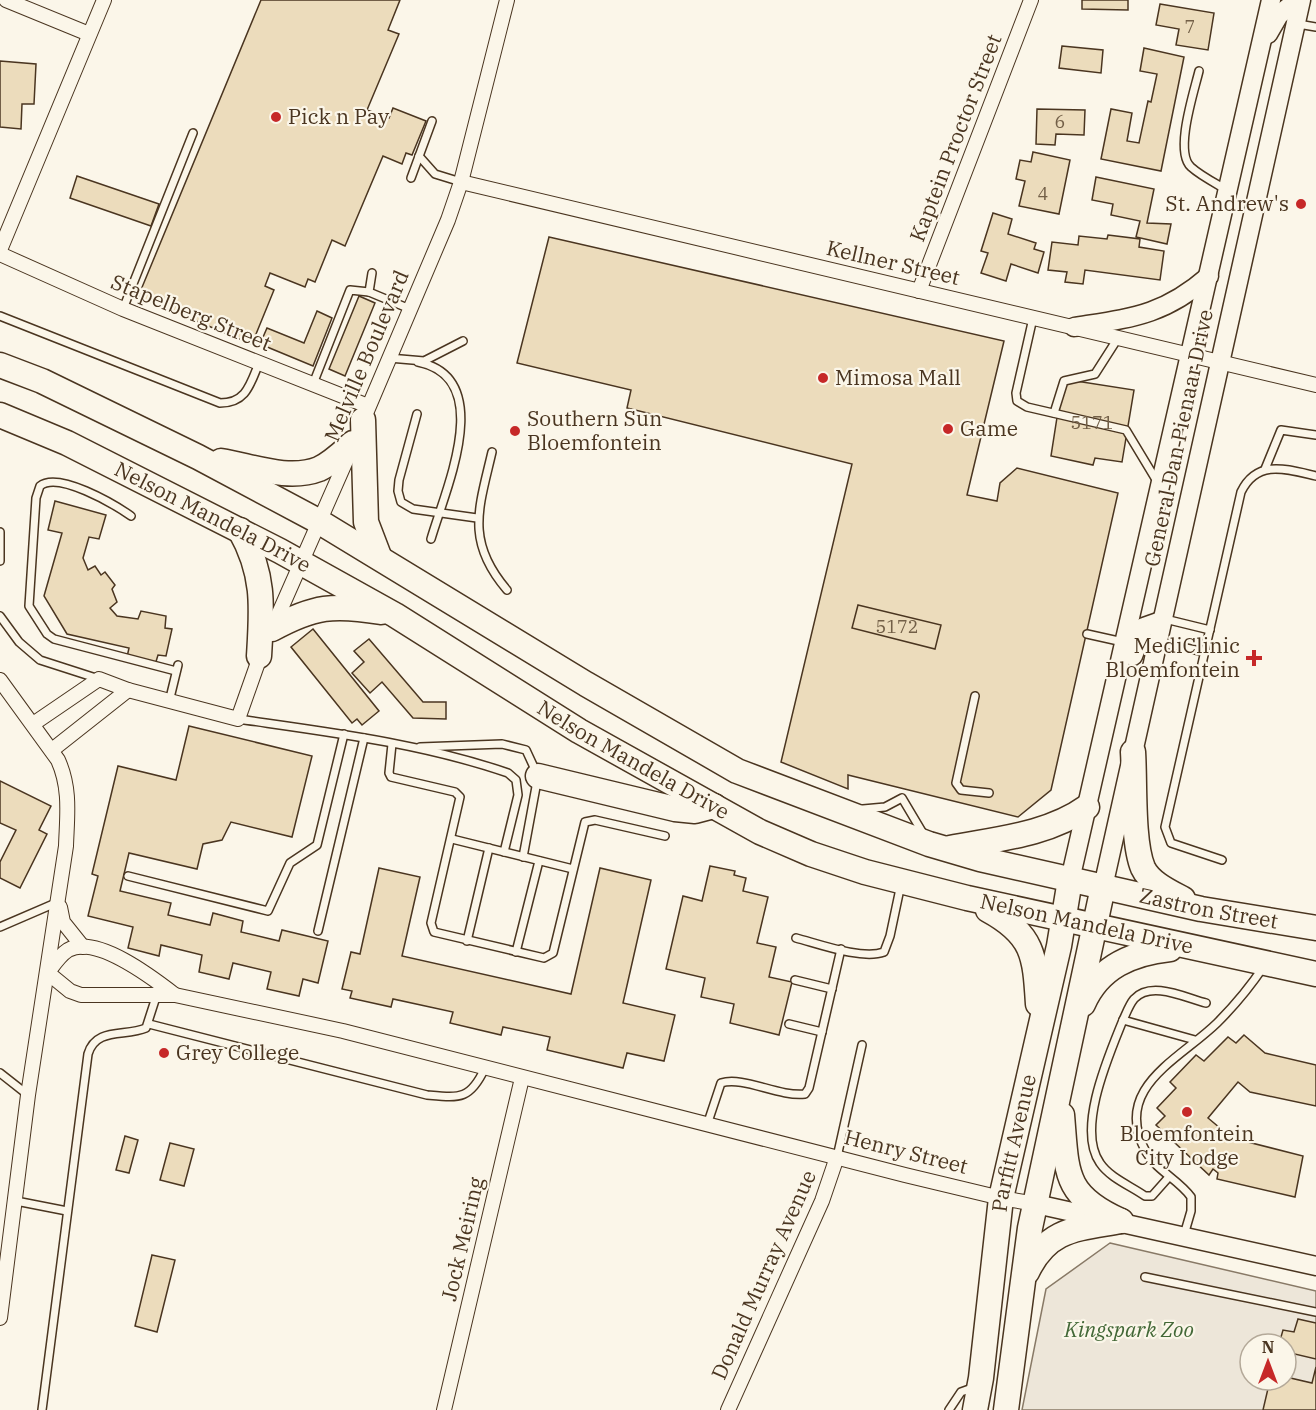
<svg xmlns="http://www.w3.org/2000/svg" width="1316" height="1410" font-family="'IBM Plex Serif',serif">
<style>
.green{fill:#ede6d9;stroke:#887966;stroke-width:1.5;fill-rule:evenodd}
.building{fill:#ecdcbc;stroke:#4a3520;stroke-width:1.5}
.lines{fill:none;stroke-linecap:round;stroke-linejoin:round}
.service-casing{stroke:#4a3520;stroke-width:10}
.minor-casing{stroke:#4a3520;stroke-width:16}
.tertiary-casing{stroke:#4a3520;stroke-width:21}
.trunk-casing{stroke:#4a3520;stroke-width:27}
.service{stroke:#fbf6e9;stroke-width:7}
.minor{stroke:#fbf6e9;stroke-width:14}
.tertiary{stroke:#fbf6e9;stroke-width:18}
.trunk{stroke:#fbf6e9;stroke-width:24}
.poi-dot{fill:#c62828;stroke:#fbf6e9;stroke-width:2}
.labels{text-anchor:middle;stroke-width:4.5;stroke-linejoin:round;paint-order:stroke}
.number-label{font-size:18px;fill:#725f47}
.poi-label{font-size:21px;fill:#4a3520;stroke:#fbf6e9;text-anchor:start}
.street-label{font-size:21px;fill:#4a3520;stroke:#fbf6e9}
.park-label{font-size:21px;font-style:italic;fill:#436837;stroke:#fbf6e9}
</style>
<rect width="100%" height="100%" fill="#fbf6e9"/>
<path class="green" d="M1110,1243L1316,1291V1410H1022L1046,1289ZM1250,1344H1286V1380H1250Z"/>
<g class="building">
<polygon points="261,0 400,0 388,30 399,34 367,110 389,118 393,108 426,121 412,155 406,153 402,164 383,156 345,246 332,240 315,282 308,279 305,287 270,273 265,286 274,290 252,344 138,297"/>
<polygon points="1082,0 1128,0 1128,10 1082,9"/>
<polygon points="1160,4 1214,13 1208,50 1176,45 1179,29 1156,25"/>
<polygon points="1062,46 1103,50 1101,73 1059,68"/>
<polygon points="1144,48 1184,57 1161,171 1101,159 1111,109 1132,113 1127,141 1139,143 1148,101 1151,102 1157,74 1140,71"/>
<polygon points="0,61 36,64 34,104 22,104 21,129 0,127"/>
<polygon points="1037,109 1085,110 1084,135 1056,134 1055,145 1036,144"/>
<polygon points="1033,152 1070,160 1059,214 1019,206 1025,181 1016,179 1020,160 1031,162"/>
<polygon points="77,176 159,204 151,226 70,198"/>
<polygon points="1096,177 1154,189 1147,223 1171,224 1167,244 1136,237 1140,221 1111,215 1113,204 1092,200"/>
<polygon points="993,213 1012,219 1008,234 1036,243 1034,249 1044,252 1038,273 1011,264 1006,281 981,273 988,253 981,251"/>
<polygon points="1108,235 1140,239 1139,247 1164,251 1160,280 1085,270 1083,284 1065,282 1067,272 1048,270 1052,242 1078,245 1079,236 1107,239"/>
<polygon points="549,237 1004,341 967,495 997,501 1000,483 1017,468 1118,493 1051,790 1018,817 848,775 848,789 781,762 852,464 627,408 631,390 517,363"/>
<polygon points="359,296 375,303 345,376 329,369"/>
<polygon points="317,311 332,318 313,366 260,344 267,328 304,343"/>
<polygon points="1063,379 1134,390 1122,462 1095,458 1093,465 1051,456"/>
<polygon points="55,501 106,515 99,539 89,537 83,558 88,570 95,566 101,575 105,572 115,585 112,589 117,602 110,608 117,616 138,619 141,611 166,616 165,628 172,629 166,656 158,655 155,665 127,657 129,648 67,634 44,596 62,533 48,530"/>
<polygon points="858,605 941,625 935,649 852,628"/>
<polygon points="313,629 379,711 362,725 357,719 352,723 291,647"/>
<polygon points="369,639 423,702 446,702 446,719 413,718 382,682 370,693 352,673 364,662 354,651"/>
<polygon points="189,726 312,756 292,837 231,822 222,840 203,844 197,869 129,853 120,891 171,903 168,915 210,925 213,913 243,921 241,932 279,941 282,930 328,941 318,983 303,979 299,996 267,989 271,972 233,963 229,979 199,972 202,955 161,945 159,956 128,948 133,927 88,916 98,876 92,874 118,766 176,780"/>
<polygon points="0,781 51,806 39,830 47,834 20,888 0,878 0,862 16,830 0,823"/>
<polygon points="710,866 735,871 734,875 746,878 743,891 768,897 757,943 776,947 769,977 792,982 779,1035 730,1023 734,1004 701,997 705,978 666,969 683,896 702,901"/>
<polygon points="379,868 420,877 402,956 571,994 600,868 651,880 623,1003 675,1015 664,1061 627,1053 623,1068 547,1050 550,1037 503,1027 501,1035 450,1023 453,1012 393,999 391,1007 350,998 352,991 342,989 351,952 360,954"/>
<polygon points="1244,1035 1265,1053 1316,1065 1316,1106 1250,1092 1238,1082 1208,1118 1232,1138 1303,1156 1295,1197 1217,1179 1218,1173 1213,1169 1209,1175 1156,1125 1165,1116 1157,1108 1176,1088 1170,1082 1196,1055 1204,1061 1228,1037 1236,1043"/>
<polygon points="125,1136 138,1140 129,1173 116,1170"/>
<polygon points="170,1143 194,1149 184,1186 160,1180"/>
<polygon points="152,1255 175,1260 157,1332 135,1326"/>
<polygon points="1298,1319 1316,1323 1316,1359 1286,1352 1286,1344 1279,1344 1283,1330 1294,1332"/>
<polygon points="1316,1367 1316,1410 1263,1410 1270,1380 1286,1380 1286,1377 1312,1383"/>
</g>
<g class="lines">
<g class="service-casing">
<g id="service">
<polyline points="1298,24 1316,27"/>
<path d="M1199,71C1194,92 1174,152 1191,167C1201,176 1215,183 1227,190"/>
<polyline points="419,156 435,174 461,182"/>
<polyline points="411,178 432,121"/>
<polyline points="372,273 369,292 410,309"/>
<polyline points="123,309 193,133"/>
<path d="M0,316L220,403C246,403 250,385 259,363"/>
<polyline points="1033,318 1016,393 1017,401 1027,407 1126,430 1158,483"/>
<polyline points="389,358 424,361 463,341"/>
<path d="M418,362C497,378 445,490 431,539"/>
<polyline points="313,384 350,290 369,292"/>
<polyline points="1054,413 1064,381 1095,374 1118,338"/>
<polyline points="417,414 399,480 398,491 401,502 413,509 477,518"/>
<path d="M492,452C479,508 465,541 507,590"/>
<polyline points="1265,469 1281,430 1316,435"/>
<path d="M131,516C114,504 58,471 40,486L36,498L29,606L47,634L54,639L176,671"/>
<polyline points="0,532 0,561"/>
<polyline points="0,616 19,642 40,660 99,679"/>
<polyline points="1165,619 1210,630"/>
<polyline points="1087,634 1123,642"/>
<polyline points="1157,642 1205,652"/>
<polyline points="975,696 956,783 961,790 989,793"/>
<polyline points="169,702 178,665"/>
<path d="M238,719C328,732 421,743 508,773L516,780L518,795L504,852"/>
<polyline points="392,744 389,773 391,777 455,792 460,797 431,923 434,932 544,958 553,953 585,822 595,820 665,836"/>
<polyline points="420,747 502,744 526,750 538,776 523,857"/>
<polyline points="863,809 885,807 902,798 924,835"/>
<polyline points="452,839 573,869"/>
<path d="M1222,860L1171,843L1165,827L1241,492C1257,459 1286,469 1316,476"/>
<polyline points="128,876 268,911 290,863 317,845 344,734"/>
<polyline points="0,927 58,902"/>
<polyline points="318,931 364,738"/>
<path d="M796,938C819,944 862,960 884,952L890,936L901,884"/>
<polyline points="467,941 489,848"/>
<polyline points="516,952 539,861"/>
<polyline points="795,980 832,989"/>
<path d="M1123,1020C1126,1014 1129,1005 1134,999C1151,980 1186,998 1206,1003"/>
<path d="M149,1024L427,1095C460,1098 470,1100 485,1068"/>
<polyline points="789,1024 822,1032"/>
<polyline points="0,1073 28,1095"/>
<path d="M707,1125L721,1083C744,1076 778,1097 805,1094L809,1088L841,949"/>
<polyline points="837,1157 862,1045"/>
<path d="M1168,1178L1152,1196H1145C1131,1186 1110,1178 1100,1163C1076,1129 1109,1055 1123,1020L1195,1040"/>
<polyline points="16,1201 67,1211"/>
<path d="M1184,1235L1191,1211V1197C1179,1180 1157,1171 1146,1152C1111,1088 1179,1060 1217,1023C1235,1005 1250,987 1264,966"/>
<polyline points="1145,1277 1316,1312"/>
<path d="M42,1410L88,1054C96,1027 125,1037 146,1028L157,994"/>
<polyline points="949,1410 961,1392 975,1387"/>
</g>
</g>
<g class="minor-casing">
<g id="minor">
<polyline points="6,0 89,34"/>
<polyline points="461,182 1316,385"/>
<polyline points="0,250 104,0"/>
<polyline points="0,254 123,309 368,406"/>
<polyline points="919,291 1031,0"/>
<polyline points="361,425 448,220 461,182 507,0"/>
<polyline points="272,629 349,454"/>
<path d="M0,680L58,760C71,789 67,816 66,846L28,1095L0,1318"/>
<polyline points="33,724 99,679 128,690 238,719 262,651"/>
<polyline points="52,750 128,690"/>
<polyline points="60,907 63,922 83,947"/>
<path d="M49,971C54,964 60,955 68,950C96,934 153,978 175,995"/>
<polyline points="48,973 70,991 81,995 175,995 343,1031 905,1175 1001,1198 1036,1204"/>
<polyline points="444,1410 522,1078"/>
<polyline points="728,1410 822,1201 837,1157"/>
</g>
</g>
<g class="tertiary-casing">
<g id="tertiary">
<polyline points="1268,34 1279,15 1297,0"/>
<path d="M1074,327C1131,318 1163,316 1209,276"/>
<polyline points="1133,656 1144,627 1161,621"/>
<polyline points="1070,880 1271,0"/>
<polyline points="1103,887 1301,0"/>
<polyline points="1036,1204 1316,1266"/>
</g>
</g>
<g class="trunk-casing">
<g id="trunk">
<path id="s1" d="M0,365L42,381L198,457L318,521L586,684L737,771L929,844L980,859L1201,909L1316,928"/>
<path id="s2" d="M0,415L67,443L280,551L395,615L579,731L760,832L811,854L865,872L967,898L1316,974"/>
<polyline points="363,420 366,522 379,556"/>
<path d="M221,461C252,466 288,481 319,469C332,463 343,452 353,443"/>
<path d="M240,530C265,574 262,608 259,656"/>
<path d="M272,629C314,606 334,604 381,612"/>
<path d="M1133,752C1135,781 1132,842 1143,868C1150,883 1170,892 1183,899"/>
<polyline points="538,776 675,809 695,811 714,806"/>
<path d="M950,848C996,839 1048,835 1087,807"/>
<path d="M988,910C1034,935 1035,956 1038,1004"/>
<path d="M1083,1004C1099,967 1132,953 1170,949"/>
<path d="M1062,1115C1067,1173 1063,1195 1121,1221"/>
<path d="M1027,1272C1048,1228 1077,1229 1121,1221"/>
<path id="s3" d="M975,1410L981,1378L1001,1198L1059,946L1070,880"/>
<polyline points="1006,1410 1030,1228 1103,887"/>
</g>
</g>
<use href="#service" class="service"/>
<use href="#minor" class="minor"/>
<use href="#tertiary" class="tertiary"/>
<use href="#trunk" class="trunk"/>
</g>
<g class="poi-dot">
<circle cx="276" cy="117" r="6"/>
<circle cx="1301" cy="204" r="6"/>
<circle cx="823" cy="378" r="6"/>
<circle cx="948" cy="429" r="6"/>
<circle cx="515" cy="431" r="6"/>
<path d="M1251 649h6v6h6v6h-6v6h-6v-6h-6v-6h6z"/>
<circle cx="164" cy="1053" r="6"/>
<circle cx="1187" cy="1112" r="6"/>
</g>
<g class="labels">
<g class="number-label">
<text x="1190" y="33">7</text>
<text x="1060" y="128">6</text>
<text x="1043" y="200">4</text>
<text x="1092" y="429">5171</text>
<text x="897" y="633">5172</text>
</g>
<g class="poi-label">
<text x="288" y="124">Pick n Pay</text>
<text x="1289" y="211" text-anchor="end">St. Andrew's</text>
<text x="835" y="385">Mimosa Mall</text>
<text x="527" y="426">Southern Sun<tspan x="527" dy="24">Bloemfontein</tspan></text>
<text x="960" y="436">Game</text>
<text x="1240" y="653" text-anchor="end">MediClinic<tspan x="1240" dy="24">Bloemfontein</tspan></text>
<text x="176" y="1060">Grey College</text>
<text x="1187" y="1141" text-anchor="middle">Bloemfontein<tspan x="1187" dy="24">City Lodge</tspan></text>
</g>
<g class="street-label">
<text transform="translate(956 138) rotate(-69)" y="7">Kaptein Proctor Street</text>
<text transform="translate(893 263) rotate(13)" y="7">Kellner Street</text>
<text transform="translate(191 313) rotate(22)" y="7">Stapelberg Street</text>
<text transform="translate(367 356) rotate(-67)" y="7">Melville Boulevard</text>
<text transform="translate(1179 438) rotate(-78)" y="7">General Dan Pienaar Drive</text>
<text dy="7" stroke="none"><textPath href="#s2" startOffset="236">Nelson Mandela Drive</textPath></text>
<text dy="7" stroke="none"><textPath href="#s2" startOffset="722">Nelson Mandela Drive</textPath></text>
<text dy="7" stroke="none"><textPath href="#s1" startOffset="1335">Zastron Street</textPath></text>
<text dy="7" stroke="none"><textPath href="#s2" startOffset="1208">Nelson Mandela Drive</textPath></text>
<text dy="7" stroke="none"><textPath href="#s3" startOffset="270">Parfitt Avenue</textPath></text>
<text transform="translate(906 1152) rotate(14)" y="7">Henry Street</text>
<text transform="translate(463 1239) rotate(-77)" y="7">Jock Meiring</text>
<text transform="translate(764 1275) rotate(-66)" y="7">Donald Murray Avenue</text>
</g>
<g class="park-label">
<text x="1129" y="1337">Kingspark Zoo</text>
</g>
</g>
<g transform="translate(1268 1362)"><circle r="28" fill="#fbf6e9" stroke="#b4a999" stroke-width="1.5"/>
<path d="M0-4.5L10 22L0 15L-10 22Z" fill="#c62828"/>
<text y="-9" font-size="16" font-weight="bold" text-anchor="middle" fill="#4a3520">N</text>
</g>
</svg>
